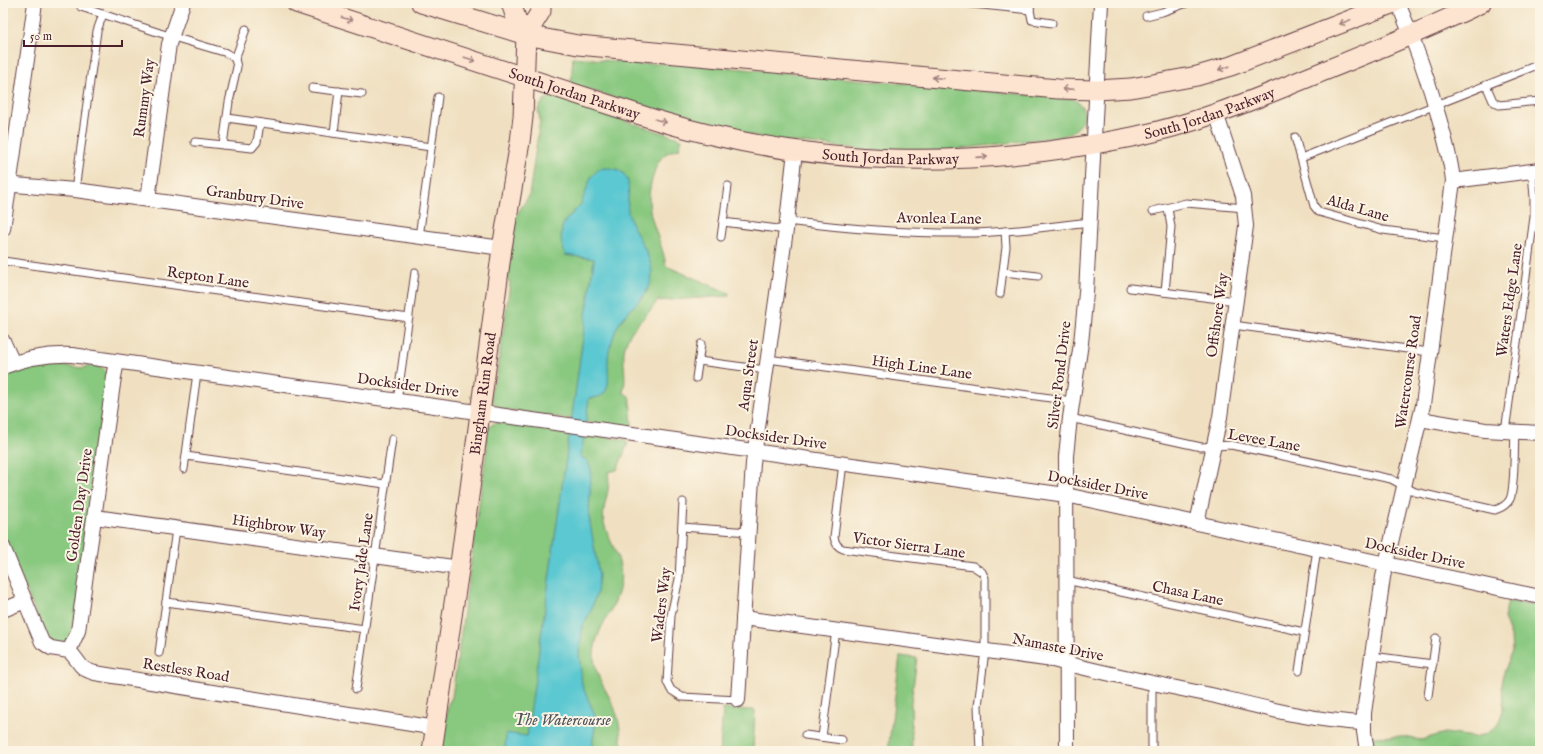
<svg xmlns="http://www.w3.org/2000/svg" width="1543" height="754" font-family="'IM FELL English',serif">
<style>
.green{fill:#88c87f;stroke:#697455}
.water{fill:#5bc8d1;stroke:#52747e}
.lines{fill:none;stroke-linecap:round;stroke-linejoin:round}
.lane-casing{stroke:#633c42;stroke-width:9}
.street-casing{stroke:#633c42;stroke-width:16}
.secondary-casing{stroke:#633c42;stroke-width:21}
.lane{stroke:#fff;stroke-width:7}
.street{stroke:#fff;stroke-width:14}
.secondary{stroke:#fde4d1;stroke-width:19}
.oneway{stroke:#a4827e}
.labels{text-anchor:middle;stroke-width:4;stroke-linejoin:round;paint-order:stroke}
.street-label{font-size:15px;fill:#4a1f2b;stroke:#fcf5e5}
.water-label{font-size:16px;font-style:italic;fill:#4f525d;stroke:#fcf5e5}
</style>
<rect width="100%" height="100%" fill="#fcf5e5"/>
<filter id="ink" filterUnits="userSpaceOnUse"><feTurbulence type="fractalNoise" baseFrequency=".025" numOctaves="2"/><feDisplacementMap in="SourceGraphic" scale="8" xChannelSelector="R" yChannelSelector="G"/><feConvolveMatrix kernelMatrix="1 2 1 2 8 2 1 2 1" color-interpolation-filters="sRGB"/></filter>
<filter id="wash" filterUnits="userSpaceOnUse"><feTurbulence type="fractalNoise" baseFrequency=".012" numOctaves="4" result="noise"/><feDisplacementMap in="SourceGraphic" scale="16" xChannelSelector="R" yChannelSelector="G"/><feGaussianBlur stdDeviation="0.9" result="paint"/><feColorMatrix in="noise" values="0 0 0 0 0 0 0 0 0 0 0 0 0 0 0 0 0 1.4 0 .05"/><feComposite in="paint" operator="in"/></filter>
<g filter="url(#wash)">
<rect width="100%" height="100%" fill="#f0e0c1"/>
<g class="green">
<path d="M573,57L642,64L678,63L1074,99C1094,113 1081,130 1063,136L943,151L899,153L772,140L678,118L571,84Z"/>
<path d="M553,96L575,101L578,106L682,139L679,149C665,151 658,159 654,173C652,180 649,189 649,197C648,221 663,243 666,266L729,293L728,296L657,301C648,317 630,326 625,346C621,362 628,377 623,392L630,397L632,426H629V428L502,409C488,403 489,390 496,379L510,284L507,276L515,217L529,196L540,120L538,109L544,100Z"/>
<path d="M37,365L45,367L63,366L83,368L92,365L96,366L104,369L108,377L74,631C72,634 70,640 67,643C60,648 49,640 45,635L3,535V377L27,367Z"/>
<path d="M501,422L627,440L626,443H628L617,470L608,472C609,478 609,484 608,490C606,501 602,511 604,523C610,545 624,559 620,584C616,612 593,628 594,659C596,680 611,695 617,715C621,727 620,739 623,751H441L448,704L452,697L487,447C484,434 485,424 501,422Z"/>
<polygon points="1508,601 1528,605 1535,603 1540,604 1540,751 1375,751 1372,737 1398,736 1421,740 1445,733 1474,737 1486,734 1495,728 1499,722 1503,710 1502,678 1512,651 1511,637 1504,618"/>
<polygon points="900,656 917,658 911,702 912,751 888,751"/>
<polygon points="723,709 755,710 753,751 720,751"/>
</g>
<path class="water" d="M605,168C614,168 621,169 626,177C632,188 625,204 629,216C635,237 656,257 651,281C647,297 633,305 624,317C618,324 614,333 612,342C609,348 608,355 608,363C608,379 613,399 589,398L581,457L587,460L591,469L589,517L599,575L597,592L591,610L583,626L579,653L582,685L594,713L596,721L591,751H505L506,733L527,736L594,259L565,255L561,240L562,227L566,220L581,204L591,177L599,169Z"/>
</g>
<g filter="url(#ink)">
<g class="lines">
<g class="lane-casing">
<g id="lane">
<polyline points="963,3 1030,10"/>
<polyline points="1031,3 1030,10 1032,20 1052,23"/>
<polyline points="81,7 160,33 227,53 235,59 237,67 229,102 223,145"/>
<polyline points="1146,16 1162,12 1187,3"/>
<polyline points="235,59 246,29"/>
<polyline points="1486,85 1493,101 1499,105 1540,101"/>
<polyline points="312,88 362,94"/>
<polyline points="227,118 431,147"/>
<polyline points="334,133 339,91"/>
<polyline points="1295,137 1314,206 1319,212 1383,230 1445,238"/>
<polyline points="195,142 252,148 257,142 260,123"/>
<polyline points="1301,158 1540,64"/>
<polyline points="75,190 97,31 103,14"/>
<polyline points="1153,211 1186,203 1245,208"/>
<path d="M787,221C849,229 912,234 975,233C1014,232 1052,226 1090,222"/>
<polyline points="723,222 786,230"/>
<polyline points="419,237 438,97"/>
<polyline points="721,237 728,186"/>
<polyline points="3,261 409,318"/>
<polyline points="1003,272 1038,276"/>
<polyline points="1130,288 1236,301"/>
<polyline points="1165,292 1171,227 1168,208"/>
<polyline points="1000,294 1006,247 1005,231"/>
<polyline points="1233,325 1429,352"/>
<polyline points="768,359 1072,401"/>
<polyline points="699,361 766,370"/>
<polyline points="696,378 701,344"/>
<polyline points="397,401 415,272"/>
<path d="M1070,418L1201,447L1231,445L1391,479L1415,492L1495,510C1501,508 1507,505 1510,499C1515,489 1514,446 1515,432"/>
<polyline points="1505,432 1534,217 1534,198 1532,171"/>
<polyline points="186,456 385,484"/>
<path d="M843,463L834,537C835,543 837,547 843,549L973,566L982,572L985,578V651L978,706L980,751"/>
<polyline points="184,469 197,373"/>
<polyline points="683,502 679,579 671,615 667,682 671,690 682,697 738,700"/>
<polyline points="682,527 749,532"/>
<polyline points="1066,580 1304,632"/>
<polyline points="166,602 365,629"/>
<polyline points="159,653 176,529"/>
<polyline points="1372,656 1433,664"/>
<polyline points="1299,671 1317,549"/>
<polyline points="1152,682 1152,751"/>
<polyline points="356,689 392,439"/>
<polyline points="1428,696 1436,638"/>
<polyline points="805,735 842,740"/>
<polyline points="822,737 836,630"/>
</g>
</g>
<g class="street-casing">
<g id="street">
<polyline points="1453,181 1540,170"/>
<polyline points="3,184 75,190 135,198 502,248"/>
<polyline points="148,199 169,44 183,3"/>
<polyline points="3,229 35,3"/>
<polyline points="3,341 13,363"/>
<path d="M3,367C26,358 47,354 72,355L1066,495L1540,597"/>
<polyline points="1420,419 1485,430 1540,433"/>
<polyline points="95,517 460,568"/>
<polyline points="1197,523 1220,417 1246,226 1243,196 1216,113"/>
<path d="M3,547L42,642L51,648L69,651C81,662 77,668 95,673L436,728"/>
<polyline points="3,610 25,601"/>
<path d="M743,618L1053,660C1105,674 1158,684 1211,695C1261,707 1312,721 1363,723"/>
<polyline points="69,651 78,631 114,377 117,362"/>
<polyline points="738,700 753,463 786,230 795,151"/>
<polyline points="1067,751 1066,456 1070,418 1081,343 1086,293 1101,3"/>
<path d="M1367,751L1364,732V713L1383,577L1423,405L1453,181C1451,159 1445,139 1439,118C1428,79 1414,41 1398,3"/>
</g>
</g>
<g class="secondary-casing">
<g id="secondary">
<path id="s1" d="M296,3L656,120C815,168 970,170 1132,137C1197,124 1258,98 1319,73C1374,51 1428,29 1481,3"/>
<polyline points="421,3 526,35 578,45 1058,89 1096,90 1131,88 1197,76 1231,66 1394,3"/>
<polyline points="511,3 517,21 526,35"/>
<path id="s2" d="M432,751L461,556L502,248L520,142L523,117L526,35L541,11V3"/>
</g>
</g>
<use href="#lane" class="lane"/>
<use href="#street" class="street"/>
<use href="#secondary" class="secondary"/>
</g>
<defs><path id="oneway-shaft" d="M-6 0H5M1.5-3L5.5 0L1.5 3" fill="none" stroke-width="1.6" stroke-linecap="round" stroke-linejoin="round"/></defs>
<g class="oneway">
<use href="#oneway-shaft" transform="translate(347 19) rotate(18)"/>
<use href="#oneway-shaft" transform="translate(1345 22) rotate(159)"/>
<use href="#oneway-shaft" transform="translate(470 59) rotate(18)"/>
<use href="#oneway-shaft" transform="translate(1224 68) rotate(162)"/>
<use href="#oneway-shaft" transform="translate(938 78) rotate(-175)"/>
<use href="#oneway-shaft" transform="translate(1068 89) rotate(-178)"/>
<use href="#oneway-shaft" transform="translate(661 121) rotate(17)"/>
<use href="#oneway-shaft" transform="translate(982 157) rotate(-4)"/>
</g>
</g>
<g class="labels">
<g class="street-label">
<text dy="5" stroke="none"><textPath href="#s1" startOffset="293">South Jordan Parkway</textPath></text>
<text transform="translate(144 98) rotate(-82)" y="5">Rummy Way</text>
<text dy="5" stroke="none"><textPath href="#s1" startOffset="941">South Jordan Parkway</textPath></text>
<text dy="5" stroke="none"><textPath href="#s1" startOffset="617">South Jordan Parkway</textPath></text>
<text transform="translate(255 197) rotate(8)" y="5">Granbury Drive</text>
<text transform="translate(1358 208) rotate(16)" y="5">Alda Lane</text>
<text transform="translate(939 218) rotate(1)" y="5">Avonlea Lane</text>
<text transform="translate(208 277) rotate(8)" y="5">Repton Lane</text>
<text transform="translate(1509 300) rotate(-82)" y="5">Waters Edge Lane</text>
<text transform="translate(1217 315) rotate(-82)" y="5">Offshore Way</text>
<text transform="translate(922 367) rotate(8)" y="5">High Line Lane</text>
<text transform="translate(1408 372) rotate(-82)" y="5">Watercourse Road</text>
<text transform="translate(748 375) rotate(-82)" y="5">Aqua Street</text>
<text transform="translate(1059 375) rotate(-83)" y="5">Silver Pond Drive</text>
<text transform="translate(408 385) rotate(8)" y="5">Docksider Drive</text>
<text dy="5" stroke="none"><textPath href="#s2" startOffset="361">Bingham Rim Road</textPath></text>
<text transform="translate(776 437) rotate(8)" y="5">Docksider Drive</text>
<text transform="translate(1264 440) rotate(10)" y="5">Levee Lane</text>
<text transform="translate(1098 485) rotate(11)" y="5">Docksider Drive</text>
<text transform="translate(79 505) rotate(-82)" y="5">Golden Day Drive</text>
<text transform="translate(279 526) rotate(8)" y="5">Highbrow Way</text>
<text transform="translate(909 545) rotate(8)" y="5">Victor Sierra Lane</text>
<text transform="translate(1415 553) rotate(12)" y="5">Docksider Drive</text>
<text transform="translate(361 562) rotate(-82)" y="5">Ivory Jade Lane</text>
<text transform="translate(1188 593) rotate(12)" y="5">Chasa Lane</text>
<text transform="translate(661 605) rotate(-83)" y="5">Waders Way</text>
<text transform="translate(1058 647) rotate(11)" y="5">Namaste Drive</text>
<text transform="translate(186 670) rotate(9)" y="5">Restless Road</text>
</g>
<g class="water-label">
<text x="562" y="725">The Watercourse</text>
</g>
</g>
<rect width="1543" height="754" fill="none" stroke="#fcf5e5" stroke-width="16"/>
<path d="M24 40v6h98v-6" fill="none" stroke="#4a1f2b" stroke-width="2"/>
<text x="30" y="40" font-size="12" fill="#4a1f2b" stroke="#fcf5e5" stroke-width="3" paint-order="stroke">50 m</text>
</svg>
